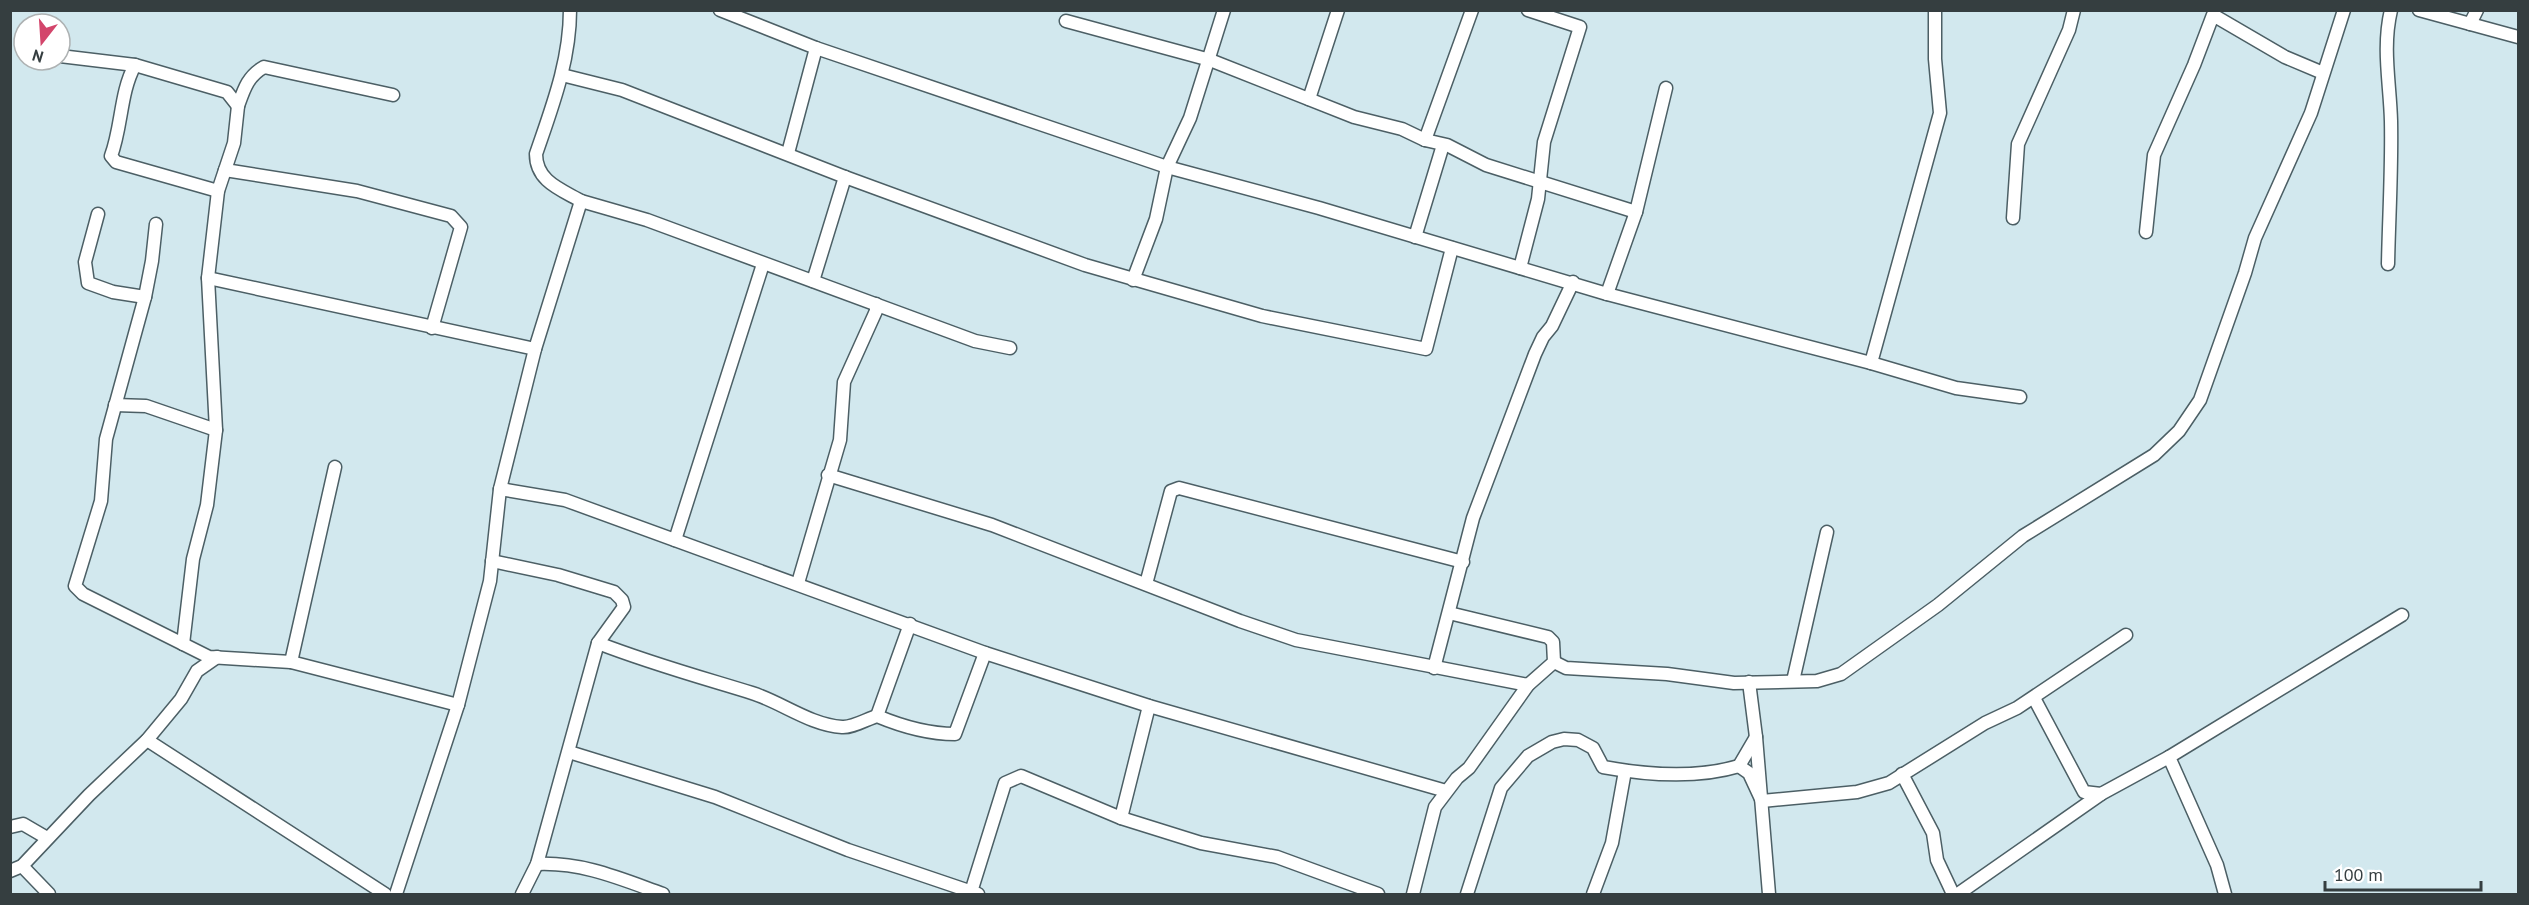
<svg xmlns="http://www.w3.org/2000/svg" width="2529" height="905" font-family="'PT Sans',sans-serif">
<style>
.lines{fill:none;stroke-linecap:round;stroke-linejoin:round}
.street-casing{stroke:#4c5f65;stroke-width:15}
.street{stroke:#fff;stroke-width:12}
</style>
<rect width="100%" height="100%" fill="#d2e8ee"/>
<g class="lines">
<g class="street-casing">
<g id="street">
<polyline points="720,10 816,48 788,153"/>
<polyline points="1935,10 1935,59 1940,113 1871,363 1956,388 2020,397"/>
<polyline points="2419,10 2518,37"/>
<polyline points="1066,21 1210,60 1354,117 1402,129 1425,140 1447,145 1486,165 1636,212"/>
<polyline points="2470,24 2477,10"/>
<polyline points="816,48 1167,167 1319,208 1607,294 1871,363"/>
<path d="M60,56L135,65L227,92L238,106C244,89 248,76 264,67L393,95"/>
<path d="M135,65C120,92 122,127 111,156L116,162L218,191"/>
<polyline points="562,75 622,90 845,177 1085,265 1262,316 1426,349 1452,248"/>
<polyline points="1309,99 1338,10"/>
<polyline points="1425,140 1472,10"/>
<polyline points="225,170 357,191 451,216 461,227 432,328"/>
<polyline points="581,201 647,220 975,341 1010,348"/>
<polyline points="98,214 85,262 88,283 113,292 145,297"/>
<polyline points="2013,218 2018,144 2069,30 2074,10"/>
<polyline points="156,224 152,261 145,297 106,439 101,501 75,586 83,594 209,657 291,662 458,705"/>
<polyline points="2146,232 2154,155 2194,65 2213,15 2285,57 2323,73"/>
<polyline points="1415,237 1443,145"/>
<path d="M2388,264C2389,216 2392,168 2391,121C2390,83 2382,48 2391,10"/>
<polyline points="1520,268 1538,199 1544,142 1580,27 1528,10"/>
<polyline points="208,278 535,349"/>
<polyline points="1133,280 1156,219 1167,167 1190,118 1224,10"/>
<polyline points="813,281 845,177"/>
<polyline points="1607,294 1636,212 1666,88"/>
<polyline points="115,405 146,406 216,430"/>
<polyline points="828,475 992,525 1240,621 1296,640 1528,685"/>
<polyline points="500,489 565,500 985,653 1149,706 1446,791"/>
<polyline points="675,540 763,264"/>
<polyline points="492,561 558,575 614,592 622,600 624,607 598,643 537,864 522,894"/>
<polyline points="798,583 840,440 844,382 876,311 876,304"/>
<polyline points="1146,584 1171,491 1179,488 1463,562"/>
<path d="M598,643C649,663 700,677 752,693C781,702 810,725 842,727C852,728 867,719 877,716C901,726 928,734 955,734L985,653"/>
<polyline points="183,644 193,559 207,505 216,430 208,278 218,191 234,143 238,106"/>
<polyline points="291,662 335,467"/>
<polyline points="1554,662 1566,668 1667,674 1734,683 1817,681 1841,674 1938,605 2023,536 2154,455 2179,431 2200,400 2245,273 2255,238 2311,113 2344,10"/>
<polyline points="1434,668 1473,518 1535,354 1543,337 1552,326 1573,282"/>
<polyline points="1793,681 1827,532"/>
<polyline points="1749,682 1756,737 1769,894"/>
<polyline points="2034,698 2084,792 2101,794 2169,757"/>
<polyline points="877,716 910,624"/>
<polyline points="147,740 385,894"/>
<polyline points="569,752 715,797 848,850 978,894"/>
<polyline points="1739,766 1749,773 1762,801 1857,792 1889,783 1985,723 2017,708 2126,635"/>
<polyline points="1902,774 1933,833 1937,860 1953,894"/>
<polyline points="1121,818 1149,706"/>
<polyline points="10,827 23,824 47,838"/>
<path d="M537,864C583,862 621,879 663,894"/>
<polyline points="22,866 49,894"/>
<polyline points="10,871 22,866 89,795 147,740 181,699 197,671 217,657"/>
<polyline points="971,892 1005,783 1021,776 1121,818 1201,843 1277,857 1378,894"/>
<path d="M396,894L458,705L490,581L500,489L535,349L581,201C560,189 536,181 536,154C552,107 570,61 570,10"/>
<polyline points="1413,894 1435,807 1457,778 1469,768 1528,685 1554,662 1553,642 1548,637 1449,613"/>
<path d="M1467,894L1501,788L1528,756L1552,742L1564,739L1578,740L1593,748L1603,767C1647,775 1696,779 1739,766L1756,737"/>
<polyline points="1593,894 1612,843 1625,771"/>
<polyline points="1958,894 2101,794"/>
<polyline points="2225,894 2217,865 2169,757 2402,615"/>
</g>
</g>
<use href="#street" class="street"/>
</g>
<rect width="2529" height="905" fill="none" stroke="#353e40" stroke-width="24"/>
<g transform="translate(42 42) rotate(197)"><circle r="28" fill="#ffffff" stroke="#aeb2b3" stroke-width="1.5"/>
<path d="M0-4.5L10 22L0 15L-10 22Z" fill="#d3456b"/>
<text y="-9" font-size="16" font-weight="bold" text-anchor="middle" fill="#353e40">N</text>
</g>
<path d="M2325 881v9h156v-9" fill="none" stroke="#353e40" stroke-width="3"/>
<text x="2334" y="881" font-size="18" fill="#353e40" stroke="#ffffff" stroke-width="4.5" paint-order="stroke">100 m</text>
</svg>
